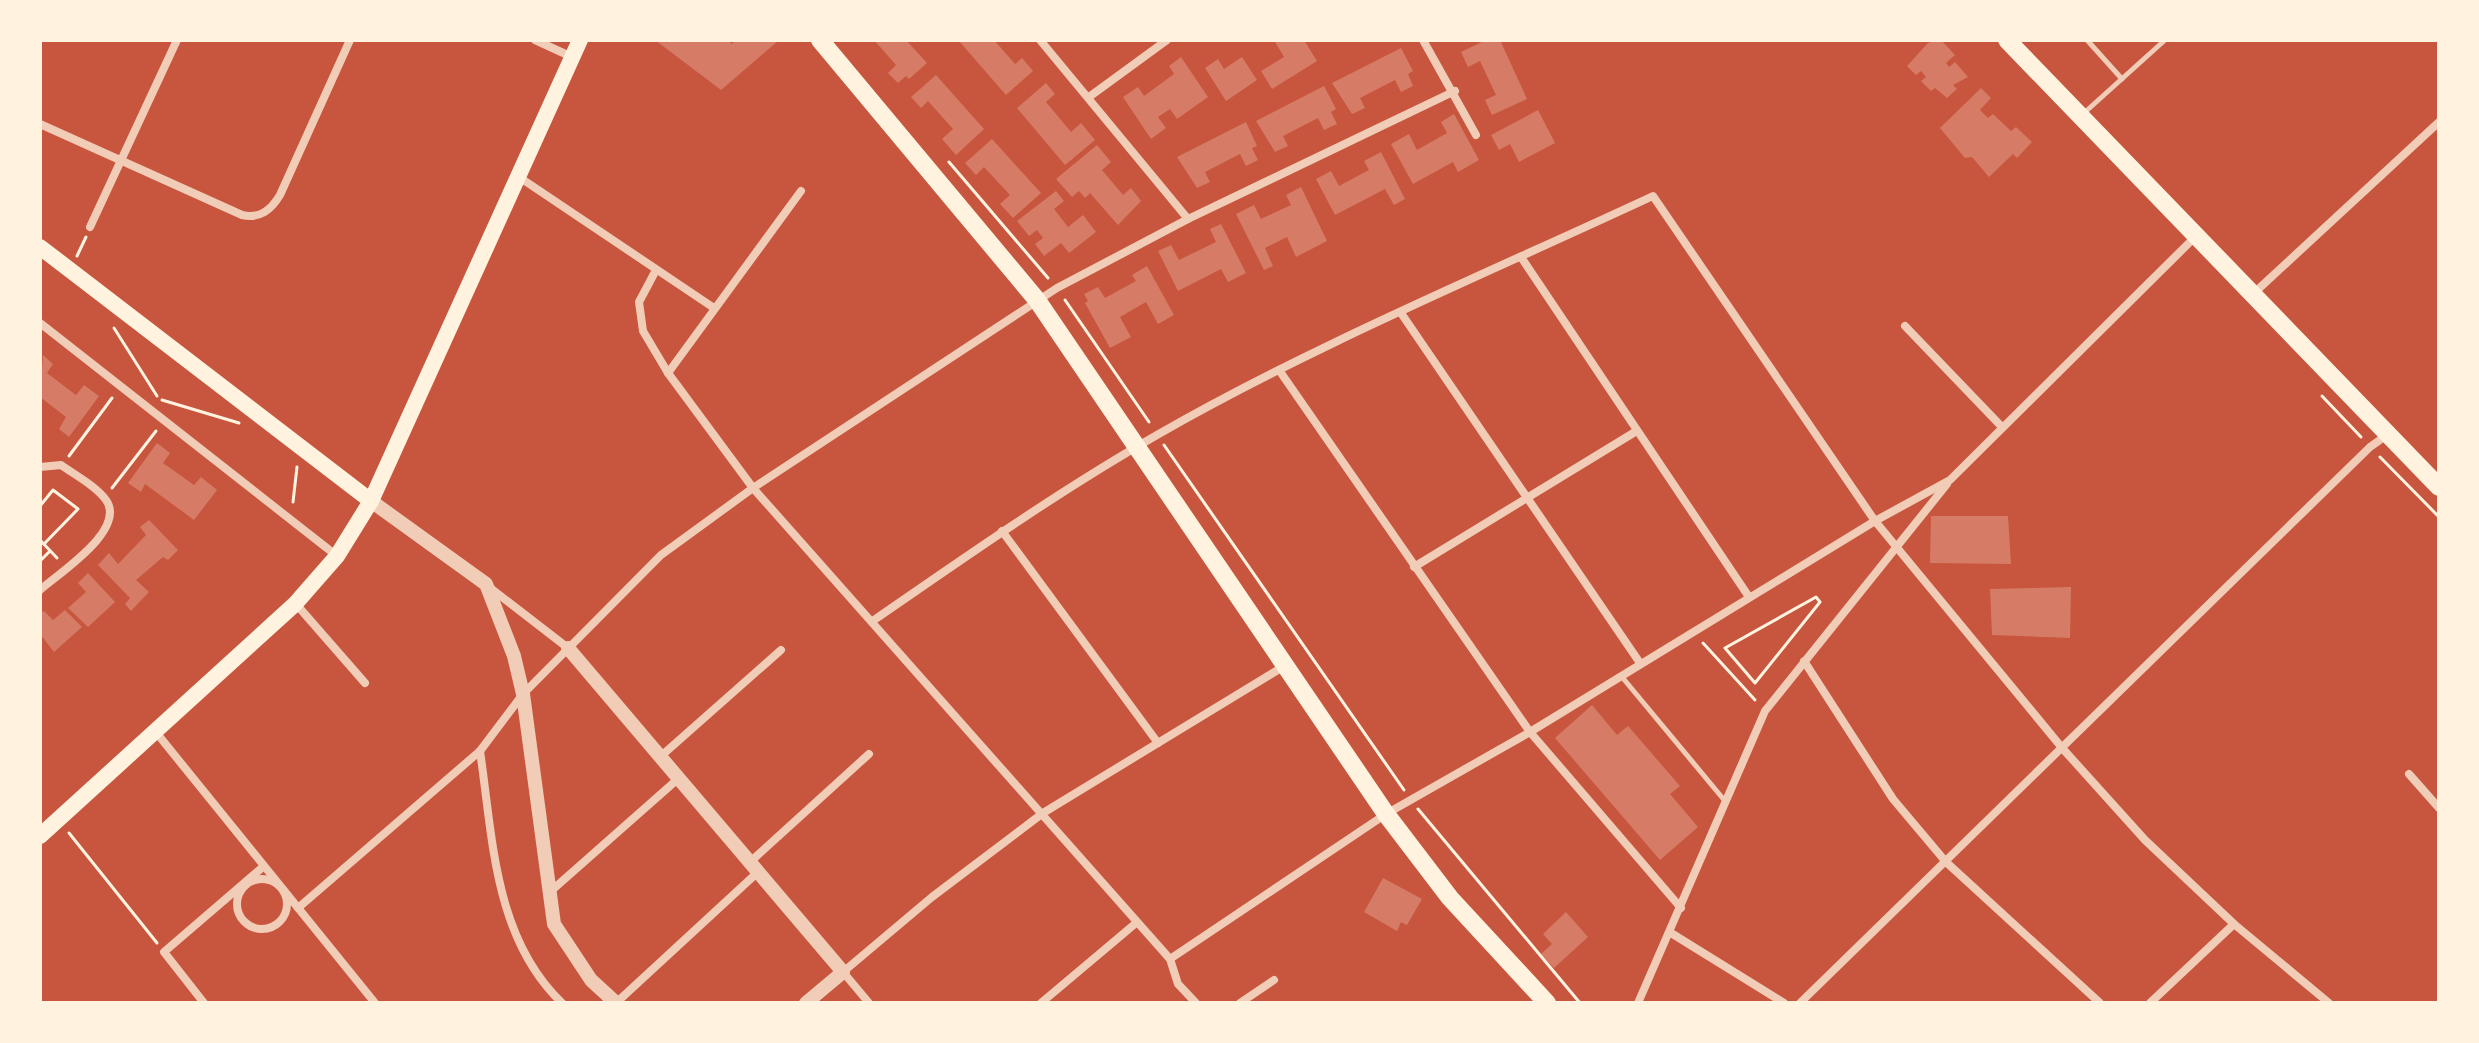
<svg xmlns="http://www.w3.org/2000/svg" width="2479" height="1043" font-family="'Archivo Narrow',sans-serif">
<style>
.building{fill:#d67c66}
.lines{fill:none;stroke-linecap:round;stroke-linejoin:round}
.path{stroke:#fff3e0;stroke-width:3}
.service{stroke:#f1ccb7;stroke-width:5}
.minor{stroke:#f1ccb7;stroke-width:8}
.tertiary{stroke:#f1ccb7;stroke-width:14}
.secondary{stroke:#fff3e0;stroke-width:16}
.primary{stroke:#fff3e0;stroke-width:18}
</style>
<rect width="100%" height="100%" fill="#c8553d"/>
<g class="building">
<polygon points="655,40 727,40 732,44 735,40 779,40 721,90"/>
<polygon points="874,40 906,40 927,63 909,79 906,76 898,83 888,73 896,65"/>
<polygon points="994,40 1015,64 1022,58 1033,71 1006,95 959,41"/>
<polygon points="1274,40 1304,40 1317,61 1272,89 1261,71 1284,57"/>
<polygon points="1486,40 1500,40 1527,99 1492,115 1485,100 1496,95 1480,61 1468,67 1461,52"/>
<polygon points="1935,40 1941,40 1955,55 1946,63 1949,67 1955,62 1968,77 1953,85 1957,89 1947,98 1935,88 1931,91 1921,81 1926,77 1921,71 1916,75 1907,66 1928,43"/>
<polygon points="1401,48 1413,71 1408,74 1413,86 1401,92 1395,80 1360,98 1365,108 1352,114 1332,83"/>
<polygon points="1181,57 1208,97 1177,119 1170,109 1158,117 1166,128 1151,139 1123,97 1138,87 1144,96 1174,74 1169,66"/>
<polygon points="1242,57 1257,80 1226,101 1205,68 1218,59 1224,69"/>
<polygon points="936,75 984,129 956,155 942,139 953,129 928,101 921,108 911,97"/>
<polygon points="1046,83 1055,94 1046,102 1071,132 1081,123 1095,140 1065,165 1017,108"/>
<polygon points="1324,86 1336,109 1331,112 1337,124 1324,130 1318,118 1283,136 1288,146 1275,152 1256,121"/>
<polygon points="1981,88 1991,98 1980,110 1988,118 1993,114 2011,131 2016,127 2032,142 2017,158 2013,154 1989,177 1972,157 1965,158 1940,128"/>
<polygon points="1538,110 1555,143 1519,162 1510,144 1499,150 1491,135"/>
<polygon points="1454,114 1479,160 1458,172 1453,162 1413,184 1391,144 1409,134 1417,150 1447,133 1441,122"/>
<polygon points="1246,122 1257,146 1252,148 1258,160 1246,166 1240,154 1205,172 1210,182 1197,188 1177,157"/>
<polygon points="992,139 1041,193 1013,218 1000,204 1010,195 984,167 976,175 965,163"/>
<polygon points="1097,145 1111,162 1102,170 1123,195 1131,188 1141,201 1118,225 1090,193 1085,198 1079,191 1072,197 1056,179"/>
<polygon points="1381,152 1405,199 1394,205 1385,189 1335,215 1316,179 1331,171 1339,186 1369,170 1364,161"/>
<polygon points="1301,187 1327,241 1296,257 1287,237 1265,248 1273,266 1264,270 1236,214 1254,205 1261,219 1291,205 1286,195"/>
<polygon points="1056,191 1064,201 1054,209 1068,227 1083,215 1096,232 1069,253 1061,243 1044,256 1035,244 1043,238 1037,230 1029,236 1017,221"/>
<polygon points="1221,224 1246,273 1228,282 1221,269 1178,291 1158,251 1171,245 1179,260 1216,242 1210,229"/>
<polygon points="1147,266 1174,315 1158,324 1146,302 1120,317 1131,337 1110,348 1085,303 1088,301 1084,294 1098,287 1105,298 1136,281 1132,275"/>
<polygon points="43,355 53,364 47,373 76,395 84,385 99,396 69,437 59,429 66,417 40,397"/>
<polygon points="157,443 170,453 163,463 194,485 201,477 217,490 194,520 145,484 141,492 128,483"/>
<polygon points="1931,516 2008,516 2011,564 1930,563"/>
<polygon points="149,520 178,550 168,560 163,557 136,580 149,592 131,611 125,604 130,598 98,565 109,553 118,564 146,535 140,527"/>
<polygon points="88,573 115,602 88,627 68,608 86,592 78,583"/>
<polygon points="2071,587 2070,638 1992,635 1990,589"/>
<polygon points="65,610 82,627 54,652 40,634 40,614 44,611 53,620"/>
<polygon points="1592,705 1617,735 1628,726 1680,786 1670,794 1698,827 1660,860 1555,738"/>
<polygon points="1383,878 1422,899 1407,925 1401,922 1397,931 1364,912"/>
<polygon points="1566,912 1588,937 1554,968 1541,954 1552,944 1543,934"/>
</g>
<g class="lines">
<g class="path">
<polyline points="1109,40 1116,40"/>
<polyline points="949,162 1048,278"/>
<polyline points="77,256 86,237"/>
<polyline points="1065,300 1149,422"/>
<polyline points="114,328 157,396"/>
<polyline points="2322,396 2361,437"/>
<polyline points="162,400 239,423"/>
<polyline points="1164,445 1404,790"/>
<polyline points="69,456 112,398"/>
<polyline points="2380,457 2439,517"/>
<polyline points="112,488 156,431"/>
<polyline points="293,502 297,467"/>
<polyline points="40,506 53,490 78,509 44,544"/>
<polyline points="40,540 57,558"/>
<polyline points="40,561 50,551"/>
<polygon points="1816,597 1820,602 1755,683 1725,648"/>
<polyline points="1703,643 1755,700"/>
<polyline points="1418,809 1580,1003"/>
<polyline points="69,833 157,943"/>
</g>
<g class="service">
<polyline points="2087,40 2122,79"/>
<polyline points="2084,113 2165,40"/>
<polyline points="1622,677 1725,801"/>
</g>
<g class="minor">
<polyline points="535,40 572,57"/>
<polyline points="1040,40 1188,219"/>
<polyline points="1423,40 1476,135"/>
<polyline points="1089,97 1167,40"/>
<path d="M40,124L242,215C260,219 271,210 280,195L350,40"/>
<polyline points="519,177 714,308"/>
<polyline points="90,227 177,40"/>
<polyline points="1521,257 1749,597"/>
<polyline points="656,270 639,302 643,331 668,373 753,488 1170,959 1178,984 1196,1003"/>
<polyline points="2253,294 2439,122"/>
<polyline points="1401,313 1640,663"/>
<polyline points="40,323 337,556"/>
<polyline points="1905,326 2002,427"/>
<polyline points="1279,370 1530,732 1681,908"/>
<polyline points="668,373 801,191"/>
<path d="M40,467L61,465C75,475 96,486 106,500C127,530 59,573 40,590"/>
<polyline points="1002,531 1158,743"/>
<polyline points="1414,567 1635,432"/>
<polyline points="489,587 568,648"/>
<polyline points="296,604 365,683"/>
<path d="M874,620C967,556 1059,491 1157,435C1316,344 1488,273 1653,196L1875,521L2063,749L2145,840L2234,924L2329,1003"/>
<polyline points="1804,661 1893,799 1946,862 2100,1003"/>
<polyline points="155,731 375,1003"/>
<path d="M480,751C493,839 494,938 562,1003"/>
<polyline points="660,757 781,650"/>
<polyline points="2409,774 2439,808"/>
<polyline points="750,862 869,754"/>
<circle cx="262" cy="904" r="25"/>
<polyline points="551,891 679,778"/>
<polyline points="298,908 480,751 523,694 661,555 753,488 1057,288 1188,219 1455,91"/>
<polyline points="1671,933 1784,1003"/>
<polyline points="1170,959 1386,814 1530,732 1875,521 1950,480 2196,236"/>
<polyline points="204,1003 164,952 264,866"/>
<polyline points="616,1003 758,872"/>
<polyline points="869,1003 843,972 932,897 1043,813 1286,665"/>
<polyline points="1041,1003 1136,923"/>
<polyline points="1240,1003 1274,980"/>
<polyline points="1638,1003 1765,711 1947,484"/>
<polyline points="1800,1003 2370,447 2387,435"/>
<polyline points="2150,1003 2234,924"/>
</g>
<g class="tertiary">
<polyline points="371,501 486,584 514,656 523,694 554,924 591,980 616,1003"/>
<polyline points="568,648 843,972 806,1003"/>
</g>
<g class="secondary">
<polyline points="40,247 371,501"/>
<polyline points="40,836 295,604 337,556 371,501 580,40"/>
</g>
<g class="primary">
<polyline points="820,40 1037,300 1386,814 1450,898 1547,1003"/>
<polyline points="2007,40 2439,487"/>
</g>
</g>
<rect width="2479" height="1043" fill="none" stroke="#fff3e0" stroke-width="84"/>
</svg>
